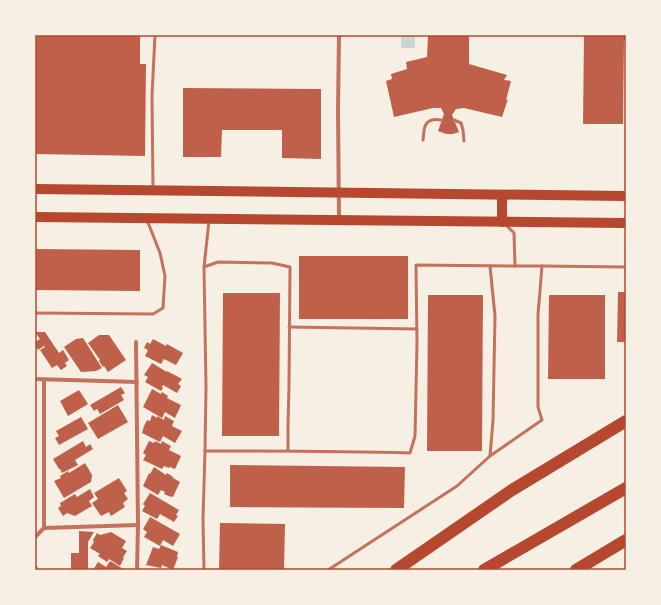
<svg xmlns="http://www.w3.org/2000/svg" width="661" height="605" font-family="'Titillium Web',sans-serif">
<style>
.water{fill:#c9d6d2}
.building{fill:#bf614a}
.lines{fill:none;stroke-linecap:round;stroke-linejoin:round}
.service{stroke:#c5725c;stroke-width:3}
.minor{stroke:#c5725c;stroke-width:4}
.primary{stroke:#b5482f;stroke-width:10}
.motorway{stroke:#b5482f;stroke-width:12}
.neatline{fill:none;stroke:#b5482f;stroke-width:1.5}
</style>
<rect width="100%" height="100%" fill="#f6efe4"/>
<rect class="water" x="401" y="35" width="14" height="13"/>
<g class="building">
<polygon points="35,35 140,35 140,64 146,64 145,156 35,154"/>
<polygon points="428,35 469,35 469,64 507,75 504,80 511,81 506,100 508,99 502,117 464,108 456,109 452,115 459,132 453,134 446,134 438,131 444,114 441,108 433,108 394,117 386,81 392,79 391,74 407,69 406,62 427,57"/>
<polygon points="584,35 626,35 626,40 624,40 623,124 583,124"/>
<polygon points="183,88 321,89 321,159 282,158 282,130 222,130 221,157 183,157"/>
<polygon points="35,249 140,250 140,291 35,290"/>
<rect x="299" y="256" width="109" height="63"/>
<polygon points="618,292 626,292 626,342 617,342"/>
<polygon points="223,293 280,293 279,436 222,436"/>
<polygon points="428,295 483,295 482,451 427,451"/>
<polygon points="549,295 605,295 605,379 548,379"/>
<polygon points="35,332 45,332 59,353 63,350 69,360 65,363 67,366 61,370 57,365 52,368 40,350 45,347 44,346 38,350 35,345 35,342 40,339"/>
<polygon points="99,335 109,335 126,360 108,372 104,366 103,367 99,361 100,360 88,343"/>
<polygon points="83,338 102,368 96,371 81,372 64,347 76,339"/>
<polygon points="153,339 166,346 167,344 183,353 176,365 164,359 161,364 145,356 148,350 144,348 147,342 150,344"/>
<polygon points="152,363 167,372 167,371 182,379 178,384 181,386 177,393 163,385 162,387 163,388 161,391 145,382 148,377 144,375"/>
<polygon points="121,387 125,393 121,395 124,400 100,414 97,409 94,411 90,405"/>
<polygon points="152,389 161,394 162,392 168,396 167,398 181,405 175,418 165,412 162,418 143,407"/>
<polygon points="79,390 88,404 68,416 60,401"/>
<polygon points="118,405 128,422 98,439 88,423"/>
<polygon points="152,415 157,418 157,416 164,420 165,416 174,421 172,426 182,431 175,443 163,436 160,442 142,433 144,426 147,420 150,421"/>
<polygon points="81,417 88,429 59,445 55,438 59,436 56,431"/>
<polygon points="83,441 86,447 90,444 93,449 75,460 78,465 62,473 60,469 59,469 53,459"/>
<polygon points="149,441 154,443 155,441 161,444 162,441 171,446 169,450 181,456 175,469 170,467 169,468 164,466 162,469 143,460 146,455 143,453"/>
<polygon points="85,463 92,475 91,482 64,498 54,481 61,478 60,476 68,471 69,473"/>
<polygon points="230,465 405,467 404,508 230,507"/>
<polygon points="154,467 166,475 167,473 173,477 173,478 180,482 173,497 172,496 171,497 164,494 165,492 161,490 158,495 143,486 149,473 150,474"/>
<polygon points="119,478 127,491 124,493 128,499 123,503 125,507 111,516 109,512 101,516 92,503 98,499 94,493"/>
<polygon points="90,489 94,497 89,501 92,506 75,516 67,513 63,516 58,508 61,506 60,503 75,494 77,497"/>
<polygon points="150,493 179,510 176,515 178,516 174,522 160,514 157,519 142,511 145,506 143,504"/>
<polygon points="150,517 180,534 173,546 163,540 160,546 144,537 147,532 143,529"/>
<polygon points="220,523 285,524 284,570 219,570"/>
<polygon points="79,531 94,532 88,542 88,570 71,570 71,553 79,553"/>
<polygon points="111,532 126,541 122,548 127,551 123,557 124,558 120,566 109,559 107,562 98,556 100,554 90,548 94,542 93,540 97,533 100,535"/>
<polygon points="161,545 178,552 177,557 178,557 173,570 162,565 161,568 146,565 153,547 159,549"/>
<polygon points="110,561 125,570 93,570 98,562 106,567"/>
</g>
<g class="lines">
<g class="service">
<polyline points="454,120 461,123 463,130 464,141"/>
<path d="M423,140C424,133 423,122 432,120C435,119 439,120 442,120"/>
<polyline points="153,189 152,96 155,35"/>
<polyline points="542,266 626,267"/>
<polyline points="204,267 209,221"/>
<polyline points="35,313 153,314 163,308 165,276 160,253 147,220"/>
<polyline points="289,327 417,329"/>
<path d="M288,451V425L289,386L290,267L272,263L218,262L204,267L206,387L205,451C273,451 341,451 410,453L415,436L417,343L416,265L515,266L514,233L505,224"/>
<polyline points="490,456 542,420 538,407 538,315 542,266 515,266"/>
<polyline points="204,570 203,519 205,451"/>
<polyline points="328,570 457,486 490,456 493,421 495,316 490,266"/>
</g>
<g class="minor">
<polyline points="339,220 338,110 339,35"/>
<polyline points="136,342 138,525 137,570"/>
<polyline points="35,379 137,382"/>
<polyline points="44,528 44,380"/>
<polyline points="35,537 44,528 138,525"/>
<polyline points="35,567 37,570"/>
</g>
<g class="primary">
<polyline points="35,189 626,196"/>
<polyline points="502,195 502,222"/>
<polyline points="35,217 626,223"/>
</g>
<g class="motorway">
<polyline points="396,570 512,490 626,421"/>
<polyline points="484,570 626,488"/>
<polyline points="576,570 626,540"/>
</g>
</g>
<rect width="661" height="605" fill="none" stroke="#f6efe4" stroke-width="72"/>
<rect x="36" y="36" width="589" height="533" class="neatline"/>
</svg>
